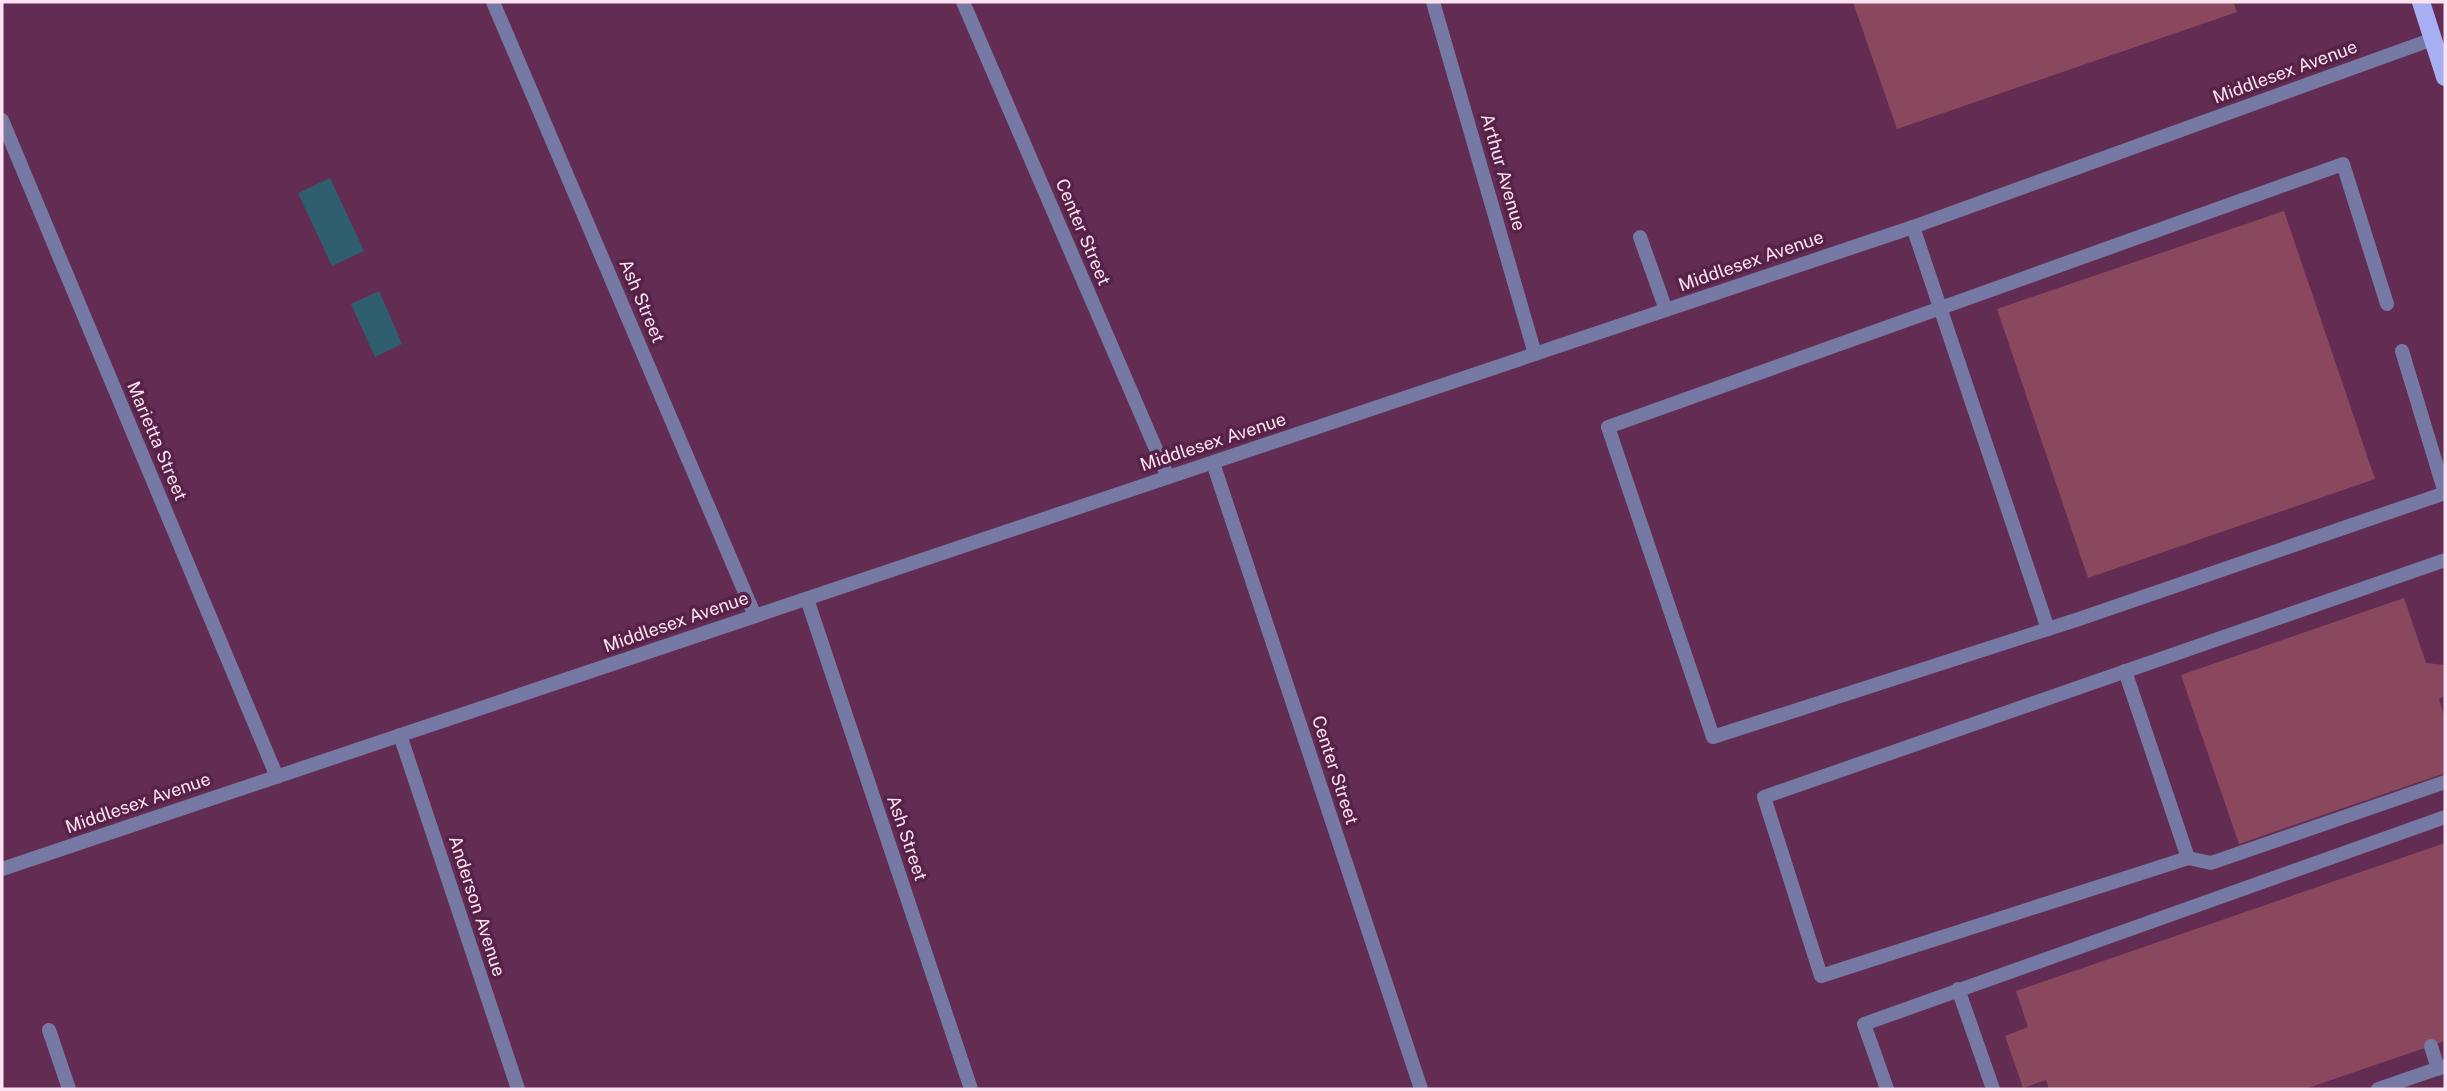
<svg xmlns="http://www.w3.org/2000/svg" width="2447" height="1091" font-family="'Public Sans',sans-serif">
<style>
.water{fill:#2f5f6e}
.building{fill:#8a485e}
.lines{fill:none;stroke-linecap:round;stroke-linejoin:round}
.lane{stroke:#7579a3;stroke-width:14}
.street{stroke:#7579a3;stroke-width:14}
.primary{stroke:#a8aef2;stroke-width:18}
.labels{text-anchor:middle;stroke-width:7;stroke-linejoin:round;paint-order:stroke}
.street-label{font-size:18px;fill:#fce1f1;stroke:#572248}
</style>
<rect width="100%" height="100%" fill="#632d53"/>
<g class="water">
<polygon points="330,178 364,251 332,266 298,193"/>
<polygon points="379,291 402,344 375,357 351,304"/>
</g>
<g class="building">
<polygon points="1853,2 2233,2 2237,12 1897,129"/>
<polygon points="2284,211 2375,479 2088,578 1997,309"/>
<polygon points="2404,598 2426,663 2445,665 2445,696 2439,699 2445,718 2445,773 2239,844 2181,675"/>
<polygon points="2445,843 2445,1041 2305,1089 2049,1089 2046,1080 2023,1088 2005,1036 2028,1027 2016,991"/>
</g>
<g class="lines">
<g class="lane">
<polyline points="1913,227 2048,629"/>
<polyline points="1640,237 1666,310"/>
<polyline points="2387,304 2343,164 1608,427 1713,737 2079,619 2445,493"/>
<polyline points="2402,351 2445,493"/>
<polyline points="2445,560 1764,797 1821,976 2188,858 2211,863 2445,782"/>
<polyline points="2125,671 2188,858"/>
<polyline points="1958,989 1993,1089"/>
<polyline points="2431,1046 2438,1069"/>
<polyline points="1887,1089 1864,1024 2445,817"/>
<polyline points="2378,1089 2445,1066"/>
</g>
<g class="street">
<polyline points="493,2 755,616"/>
<polyline points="963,2 1168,477"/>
<polyline points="1433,2 1535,354"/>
<polyline points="2,120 277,777"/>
<polyline points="1213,463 1421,1089"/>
<polyline points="807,599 971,1089"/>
<polyline points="400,735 518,1089"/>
<polyline points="2,869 1913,227 2433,39"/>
<polyline points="49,1030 69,1089"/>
</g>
<polyline class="primary" points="2421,2 2445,77"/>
</g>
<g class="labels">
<g class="street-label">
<text transform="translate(2285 72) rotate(-20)" y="6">Middlesex Avenue</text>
<text transform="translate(1503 172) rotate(74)" y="6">Arthur Avenue</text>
<text transform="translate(1083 232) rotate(67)" y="6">Center Street</text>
<text transform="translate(1751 261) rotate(-19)" y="6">Middlesex Avenue</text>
<text transform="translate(642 301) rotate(67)" y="6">Ash Street</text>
<text transform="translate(157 441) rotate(67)" y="6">Marietta Street</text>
<text transform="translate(1213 442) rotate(-18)" y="6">Middlesex Avenue</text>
<text transform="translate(676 622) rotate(-19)" y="6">Middlesex Avenue</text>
<text transform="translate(1335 770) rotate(72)" y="6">Center Street</text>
<text transform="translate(138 803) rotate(-19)" y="6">Middlesex Avenue</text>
<text transform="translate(907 838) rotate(71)" y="6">Ash Street</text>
<text transform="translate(477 906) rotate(72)" y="6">Anderson Avenue</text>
</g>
</g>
<rect width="2447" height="1091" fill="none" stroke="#fce1f1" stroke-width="7"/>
</svg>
